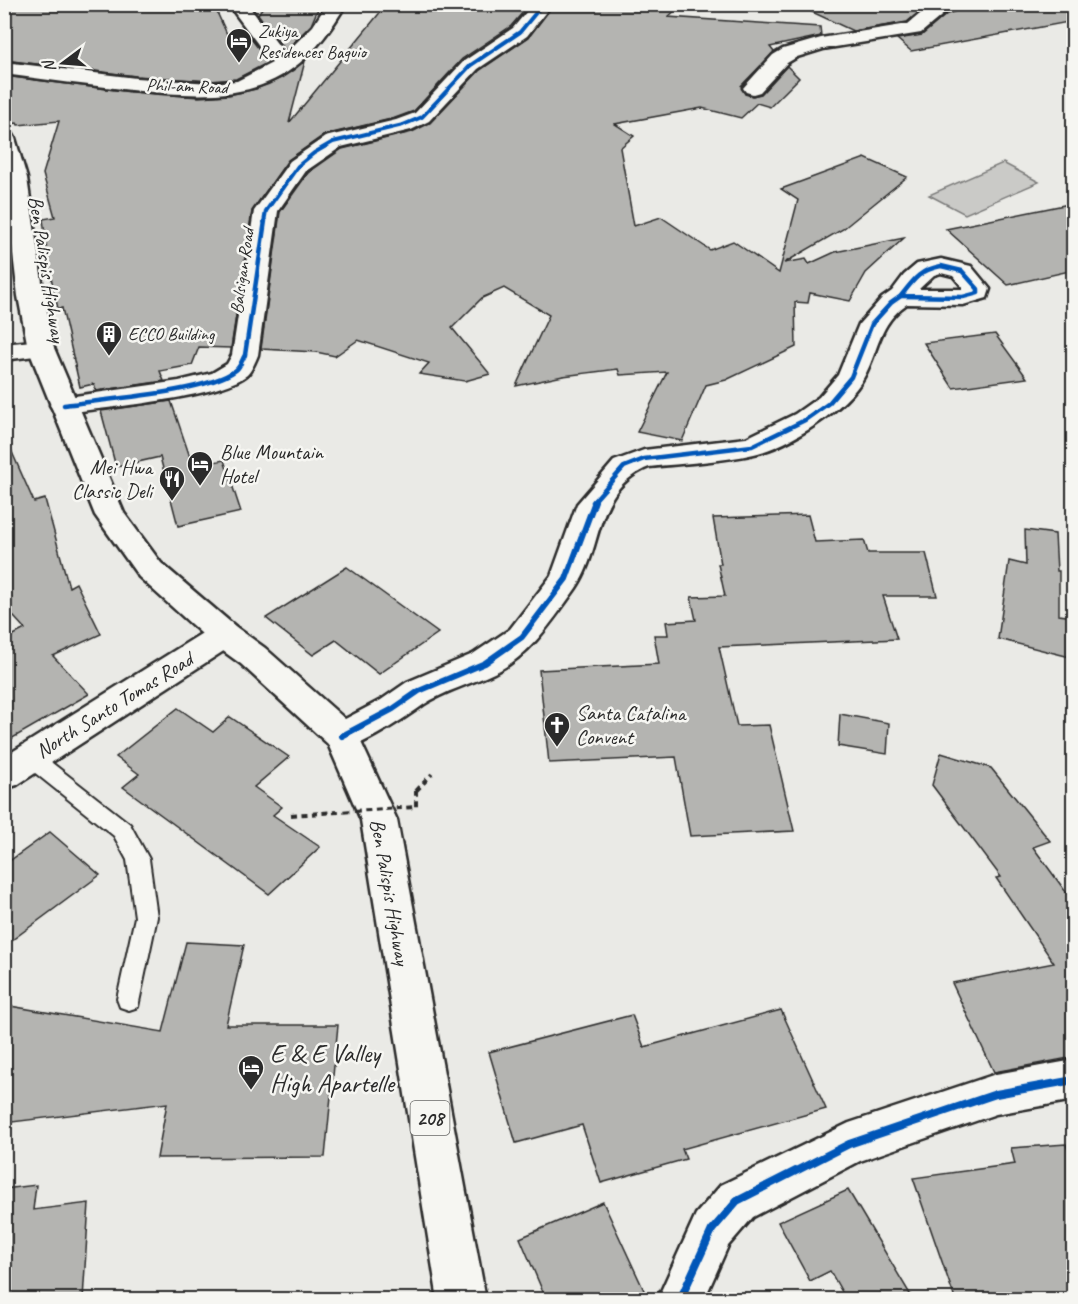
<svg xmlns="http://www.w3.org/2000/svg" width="1078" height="1304" font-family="Caveat,sans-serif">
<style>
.green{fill:#cacac7;stroke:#7a7a79;stroke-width:1.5}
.building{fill:#b4b4b1;stroke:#2b2b2b;stroke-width:1.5}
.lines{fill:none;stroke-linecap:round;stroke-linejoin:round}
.lane-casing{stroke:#2b2b2b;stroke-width:4}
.street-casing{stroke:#2b2b2b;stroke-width:5}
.secondary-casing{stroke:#2b2b2b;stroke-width:5}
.primary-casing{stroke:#2b2b2b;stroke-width:5}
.path{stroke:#2b2b2b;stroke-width:4;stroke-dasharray:6 4.5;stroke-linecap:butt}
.lane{fill:#f6f6f2;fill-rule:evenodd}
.street{fill:#f6f6f2;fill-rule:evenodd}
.secondary{fill:#f6f6f2;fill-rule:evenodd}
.primary{fill:#f6f6f2;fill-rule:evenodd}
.path-bridge{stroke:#2b2b2b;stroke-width:4;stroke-dasharray:6 4.5;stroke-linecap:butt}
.cycleway-far3-casing{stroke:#f6f6f2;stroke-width:6}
.cycleway-far2-casing{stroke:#f6f6f2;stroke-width:8}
.cycleway-far1-casing{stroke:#f6f6f2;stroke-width:10}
.cycleway-casing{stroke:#f6f6f2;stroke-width:11}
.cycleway-far3{stroke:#0057b8;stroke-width:4}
.cycleway-far2{stroke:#0057b8;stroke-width:4.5}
.cycleway-far1{stroke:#0057b8;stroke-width:6}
.cycleway{stroke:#0057b8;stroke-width:8}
.labels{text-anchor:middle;stroke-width:5;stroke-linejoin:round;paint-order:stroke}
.far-poi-label{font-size:18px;fill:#2b2b2b;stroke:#f6f6f2;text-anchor:start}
.far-street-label{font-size:18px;fill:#2b2b2b;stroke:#f6f6f2}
.shield{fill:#f6f6f2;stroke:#686867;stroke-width:1.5}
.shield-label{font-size:20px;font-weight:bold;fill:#2b2b2b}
.street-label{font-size:21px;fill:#2b2b2b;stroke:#f6f6f2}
.poi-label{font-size:21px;fill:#2b2b2b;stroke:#f6f6f2;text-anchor:start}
.near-poi-label{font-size:26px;fill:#2b2b2b;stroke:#f6f6f2;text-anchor:start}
</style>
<rect width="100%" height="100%" fill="#eaeae6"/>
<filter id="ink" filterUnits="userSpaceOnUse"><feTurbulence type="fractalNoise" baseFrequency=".0167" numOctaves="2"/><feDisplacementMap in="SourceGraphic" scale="12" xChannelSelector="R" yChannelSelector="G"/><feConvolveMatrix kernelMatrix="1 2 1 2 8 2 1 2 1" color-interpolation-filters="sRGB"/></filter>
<g filter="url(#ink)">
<polygon class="green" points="1003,163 1039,182 965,214 929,195"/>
<g class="building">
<polygon points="4,4 186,4 188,11 215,8 233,47 245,31 269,62 236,79 210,81 136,76 4,60"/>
<polygon points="265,4 320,4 311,25 285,51 258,14"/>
<polygon points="387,4 530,4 511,26 462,59 414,111 395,118 324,135 288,160 252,211 231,348 199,347 192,365 160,371 164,381 96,391 94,384 80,387 62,308 58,309 49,268 43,219 55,217 43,174 59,121 18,125 17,123 10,124 4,76 131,92 199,97 229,95 256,89 281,78 305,61 289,123"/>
<polygon points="554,4 682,4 668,17 820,27 821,36 770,47 774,52 741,86 745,94 752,96 761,94 787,66 799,78 770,107 757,103 741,118 702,108 615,124 634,136 620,148 634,226 661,217 710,250 733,241 779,273 798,200 781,189 865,158 907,177 843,229 784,263 806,259 809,264 835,252 904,238 866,273 850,301 810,293 808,303 795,302 796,347 726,380 706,385 682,441 637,432 667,372 620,375 618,369 563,376 516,386 549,315 504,288 482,298 452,328 490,374 465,381 419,374 429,363 358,340 335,356 316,352 261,349 280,212 308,173 342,149 412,132 430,123 479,71 529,37"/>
<polygon points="795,4 928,4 907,22 853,31"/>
<polygon points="963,4 1074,4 1074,21 911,51 897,39 922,35 947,14 960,10"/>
<polygon points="1074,203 1074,270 1008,285 946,229"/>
<polygon points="995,334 1027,378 953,388 924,343"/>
<polygon points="171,401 193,466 224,460 241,512 178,526 160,457 116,467 101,411"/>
<polygon points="4,434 34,502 45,499 69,587 76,583 101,634 53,656 89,694 4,743 4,640 25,629 4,606"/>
<polygon points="808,515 815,542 864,540 868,553 926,553 937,596 883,596 897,639 719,647 737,726 769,725 794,831 690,836 676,757 549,763 539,670 659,664 654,635 668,635 666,622 696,620 691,597 725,596 718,564 721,564 713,518"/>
<polygon points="1025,530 1055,534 1057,571 1059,571 1059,615 1074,617 1074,658 998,639 1009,561 1026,565"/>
<polygon points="347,567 438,633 379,674 336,640 313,655 266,618"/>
<polygon points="178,708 213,732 230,717 289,757 254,787 282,807 273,815 320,847 269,894 123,787 139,774 116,757"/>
<polygon points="840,714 889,723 887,754 838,746"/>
<polygon points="941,753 991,768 1050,841 1033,847 1074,903 1074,1057 994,1072 952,983 1054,963 996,878 1001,877 932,785"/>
<polygon points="50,832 100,875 4,946 4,865"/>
<polygon points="186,942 244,945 226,1025 338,1025 325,1157 157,1158 167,1103 4,1123 4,1005 163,1032"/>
<polygon points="781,1010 826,1109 682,1149 686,1159 601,1183 582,1125 516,1143 489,1052 632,1015 644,1047"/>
<polygon points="1066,1144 1074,1167 1074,1299 955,1299 913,1178 1015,1164 1011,1148"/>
<polygon points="36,1185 33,1210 89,1203 83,1299 4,1299 4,1189"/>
<polygon points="848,1190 913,1299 846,1299 830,1271 810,1281 778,1222"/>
<polygon points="603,1202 648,1299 546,1299 520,1238"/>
</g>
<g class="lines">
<g class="lane-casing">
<polygon id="lane" points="31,750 38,752 130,824 149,859 157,917 138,1007 129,1010 120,1007 117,999 135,917 127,860 114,836 24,764 21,758 24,752"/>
</g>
<g class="street-casing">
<g id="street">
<path d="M228,4H247L285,54L313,26L327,4H346C291,101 231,100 131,90C89,85 47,80 4,74V62L136,78L210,83L237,81L272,63Z"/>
<polygon points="932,4 961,4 959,8 946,12 921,33 823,49 797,57 787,63 760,92 753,94 746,92 743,88 773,55 783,49 821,38 908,24"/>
<path d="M941,259L971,266L990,289L987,298L963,305L907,304C878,324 879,350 864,377C847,409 788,447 754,454C720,462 684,463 649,467C592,490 604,548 576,588C553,620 530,656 494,673C471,684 444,691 423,705C408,716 360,748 343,749C339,749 334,747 330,745L325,736L330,727L381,700L407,682L473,654L510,629L551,576L577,504L614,461L644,450L746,438L795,414L819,397L838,375L859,324L882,298L892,291L904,275L917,264ZM941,273L953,276L964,289H919L934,275Z"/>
<polygon points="41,340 50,342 54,348 50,354 4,360 4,344"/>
<polygon points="1074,1060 1074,1100 996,1114 860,1161 753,1217 728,1246 704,1300 657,1300 696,1214 721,1185 849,1123 996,1074"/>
</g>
</g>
<g class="secondary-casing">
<g id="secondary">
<path d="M533,4H552L527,36L478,69L429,121L411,130L341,147L306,171L278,211L258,355C255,362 252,370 247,375C219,398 103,408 64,413L54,411L50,405L54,399L179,381L212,373L227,364L232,355L254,211L290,161L325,137L396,120L415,113L464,61L513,28Z"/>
<polygon points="224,623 236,627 240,635 236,643 17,785 4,789 4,757 212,627"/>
</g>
</g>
<g class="primary-casing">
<polygon id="primary" points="4,132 12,133 15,138 27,178 44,296 54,348 124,513 161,563 236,627 265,648 354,727 397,820 486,1300 438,1300 361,820 328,744 241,664 212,643 139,577 95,515 28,348 18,296 4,177"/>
</g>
<polyline class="path" points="416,791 432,774"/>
<use href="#lane" class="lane"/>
<use href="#street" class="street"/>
<use href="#secondary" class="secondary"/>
<use href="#primary" class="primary"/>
<polyline class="path-bridge" points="291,815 416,807 416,791"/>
<g class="cycleway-far3-casing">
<polyline id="cycleway-far3" points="264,222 266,211 298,166 314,153 333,142 403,125 422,117 471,65 520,32 543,4"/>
</g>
<g class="cycleway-far2-casing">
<g id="cycleway-far2">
<path d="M941,266L962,271L978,289V293L963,297L901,296C914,279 920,270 941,266Z"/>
<path d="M64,405C104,399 206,393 236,370C240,367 242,360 245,355L265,221"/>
<polyline points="593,502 624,467 644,459 752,446 805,420 829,403 851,377 872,324 891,303 901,296"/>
</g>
</g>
<g class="cycleway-far1-casing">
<polyline id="cycleway-far1" points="342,736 393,709 419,691 485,663 522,637 566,579 595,501"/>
</g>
<g class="cycleway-casing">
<polyline id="cycleway" points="680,1300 712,1230 737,1201 849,1144 996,1094 1074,1080"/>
</g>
<use href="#cycleway-far3" class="cycleway-far3"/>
<use href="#cycleway-far2" class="cycleway-far2"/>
<use href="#cycleway-far1" class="cycleway-far1"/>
<use href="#cycleway" class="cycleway"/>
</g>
</g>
<defs>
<g id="hotel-pin" transform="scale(1.35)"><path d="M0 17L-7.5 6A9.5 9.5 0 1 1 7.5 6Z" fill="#2b2b2b" stroke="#f6f6f2"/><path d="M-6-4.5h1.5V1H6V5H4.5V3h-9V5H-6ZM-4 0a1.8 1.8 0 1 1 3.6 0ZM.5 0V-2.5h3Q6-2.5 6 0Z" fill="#fff"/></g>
<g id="building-pin" transform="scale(1.35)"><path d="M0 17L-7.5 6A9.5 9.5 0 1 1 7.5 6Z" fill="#2b2b2b" stroke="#f6f6f2"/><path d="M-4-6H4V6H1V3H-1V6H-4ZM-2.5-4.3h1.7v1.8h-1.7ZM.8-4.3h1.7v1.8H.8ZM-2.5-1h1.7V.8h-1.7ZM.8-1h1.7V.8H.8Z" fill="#fff"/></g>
<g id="restaurant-pin" transform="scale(1.35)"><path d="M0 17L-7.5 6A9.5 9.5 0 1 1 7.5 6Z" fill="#2b2b2b" stroke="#f6f6f2"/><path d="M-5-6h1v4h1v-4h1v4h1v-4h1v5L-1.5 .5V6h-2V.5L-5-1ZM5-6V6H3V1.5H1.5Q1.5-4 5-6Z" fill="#fff"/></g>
<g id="church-pin" transform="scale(1.35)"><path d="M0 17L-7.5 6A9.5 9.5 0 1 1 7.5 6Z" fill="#2b2b2b" stroke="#f6f6f2"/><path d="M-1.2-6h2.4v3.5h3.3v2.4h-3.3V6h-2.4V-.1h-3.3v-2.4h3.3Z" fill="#fff"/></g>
</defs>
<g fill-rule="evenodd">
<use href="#hotel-pin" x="239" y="41"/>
<use href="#building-pin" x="109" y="334"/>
<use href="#hotel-pin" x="200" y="464"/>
<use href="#restaurant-pin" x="172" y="479"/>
<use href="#church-pin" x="557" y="725"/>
<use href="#hotel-pin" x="251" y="1068"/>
</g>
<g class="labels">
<g class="far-poi-label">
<text x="258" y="37">Zukiya<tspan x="258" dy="21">Residences Baguio</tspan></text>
<text x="128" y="340">ECCO Building</text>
</g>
<g class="far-street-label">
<text transform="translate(187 86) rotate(2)" y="6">Phil-am Road</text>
<text transform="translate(242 271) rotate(-82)" y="6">Balsigan Road</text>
</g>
<rect class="shield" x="410.5" y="1101" width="39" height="34" rx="4.5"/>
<g class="shield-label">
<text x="430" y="1125">208</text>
</g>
<g class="street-label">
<text transform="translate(47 269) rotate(81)" y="7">Ben Palispis Highway</text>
<text transform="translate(114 705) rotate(-32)" y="7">North Santo Tomas Road</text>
<text transform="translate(390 892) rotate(80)" y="7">Ben Palispis Highway</text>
</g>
<g class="poi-label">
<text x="220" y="459">Blue Mountain<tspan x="220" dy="24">Hotel</tspan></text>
<text x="152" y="474" text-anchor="end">Mei Hwa<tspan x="152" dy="24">Classic Deli</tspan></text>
<text x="576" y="720">Santa Catalina<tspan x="576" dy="24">Convent</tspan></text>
</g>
<g class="near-poi-label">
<text x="270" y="1062">E &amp; E Valley<tspan x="270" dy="30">High Apartelle</tspan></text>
</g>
</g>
<rect width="1078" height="1304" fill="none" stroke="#f6f6f2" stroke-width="24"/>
<rect x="12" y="12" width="1054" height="1280" fill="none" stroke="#2b2b2b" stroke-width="2" filter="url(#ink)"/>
<g transform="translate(63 63) rotate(254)" stroke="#f6f6f2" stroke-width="4.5" paint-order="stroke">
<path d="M0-4.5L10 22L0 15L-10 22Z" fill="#2b2b2b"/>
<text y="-9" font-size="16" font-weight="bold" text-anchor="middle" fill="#2b2b2b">N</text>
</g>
</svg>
